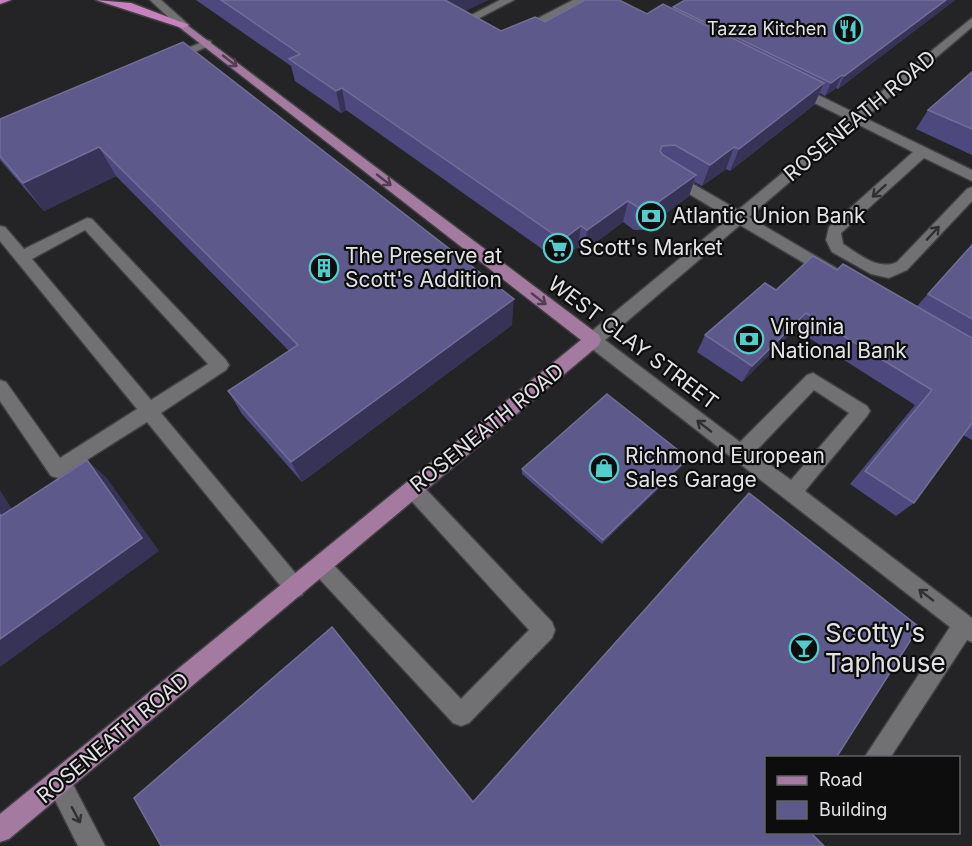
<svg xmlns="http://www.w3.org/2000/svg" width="972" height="846" font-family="Inter,sans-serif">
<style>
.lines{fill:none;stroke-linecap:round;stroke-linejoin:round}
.minor-casing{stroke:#403f42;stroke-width:3}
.major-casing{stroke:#403f42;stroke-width:3}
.highway-casing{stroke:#403f42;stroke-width:3}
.minor{fill:#717073;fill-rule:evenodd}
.major{fill:#a57aa1;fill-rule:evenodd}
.highway{fill:#c781bf;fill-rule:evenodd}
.wall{fill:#4d497f}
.shaded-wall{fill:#363357}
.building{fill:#5d598a;stroke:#726e98;stroke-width:1.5}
.oneway{stroke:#513e50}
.oneway2{stroke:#303031}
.labels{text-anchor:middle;stroke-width:4.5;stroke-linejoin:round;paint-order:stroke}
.far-poi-label{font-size:18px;fill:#e3e2e4;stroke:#0d0d0e;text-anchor:end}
.street-label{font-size:21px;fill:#e3e2e4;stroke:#0d0d0e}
.poi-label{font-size:21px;fill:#e3e2e4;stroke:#0d0d0e;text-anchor:start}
.near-poi-label{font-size:26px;fill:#e3e2e4;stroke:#0d0d0e;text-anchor:start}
</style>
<rect width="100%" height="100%" fill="#242326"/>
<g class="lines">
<g class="minor-casing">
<g id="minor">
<polygon points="150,0 161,0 189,25 183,28 179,27"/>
<polygon points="500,0 514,0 470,23 462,23 460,21"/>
<polygon points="573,0 586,0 523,33 515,33 513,31"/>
<path d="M972,18V27L865,118L972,170V181L924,158L841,233L843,244C859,254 878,271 897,262L967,189L972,187V201L907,270L889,278L871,274L832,252L826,240L829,227L913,152L857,124L749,217L836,268L839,272L836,276H826L740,225L605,340L740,442L807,375L813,373L867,406L870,411L867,416L805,491L972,618V642L967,640L890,758H864L950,627L587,345L585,340L587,335L729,218L666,180L664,177L666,174H676L738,210L847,119L792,92L790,89L792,86H800L855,113ZM814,390L849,413L791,480L754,453Z"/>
<polygon points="207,40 211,41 211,45 174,61 170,62 164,58"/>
<path d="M87,218L92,219L226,360L229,365L226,370L161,413L302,581L305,588L302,595L295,598L288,595L147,422L58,478L51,476L0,401V380L6,382L60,458L137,409L0,241V226L5,227L24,249ZM85,230L208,364L151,400L32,259Z"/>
<polygon points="413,480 420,483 552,622 555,630 552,638 469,723 461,726 453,723 314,573 311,566 314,559 321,556 328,559 461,699 529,630 406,495 403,489 406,483"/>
<polygon points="59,772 68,775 105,846 78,846 47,784 50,775"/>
</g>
</g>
<g class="major-casing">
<polygon id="major" points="183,22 599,335 601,340 599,345 9,839 0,842 0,814 581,340 179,27 179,23"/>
</g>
<g class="highway-casing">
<g id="highway">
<polygon points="0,0 11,0 0,4"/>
<polygon points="96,0 131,3 189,25 183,28 179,27"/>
</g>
</g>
<use href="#minor" class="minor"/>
<use href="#major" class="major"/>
<use href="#highway" class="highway"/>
</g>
<g class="wall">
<polygon points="196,0 488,0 465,11 501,31 545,22 647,14 673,9 673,7 955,0 838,89 836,88 825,96 820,93 814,105 730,171 726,169 702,186 694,182 689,196 644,230 634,230 623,222 584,251 578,247 559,261 346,110 341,113 295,81 291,66"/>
<polygon points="183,42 512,325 302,482 242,414 228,391 289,351 116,176 44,211 0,160 0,119"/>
<polygon points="972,72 972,155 916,129 928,110"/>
<polygon points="972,245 972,440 963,435 914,503 896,516 850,484 915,405 795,329 742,382 697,352 705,335 776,290 837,270 917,306"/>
<polygon points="685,463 602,544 522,474 522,469"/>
</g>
<g class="shaded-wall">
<polygon points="443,0 488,0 445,21"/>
<polygon points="946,0 955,0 838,89 844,76"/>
<polygon points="842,75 836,88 825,96 831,83"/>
<polygon points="824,83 814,105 730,171 739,149"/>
<polygon points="342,88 346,110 341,113 336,91"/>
<polygon points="99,147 116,176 44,211 23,183"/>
<polygon points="734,147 726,169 702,186 710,165"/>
<polygon points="696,175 689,196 644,230 650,208"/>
<polygon points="628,201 623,222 584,251 587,230"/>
<polygon points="581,226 578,247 559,261 562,240"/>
<polygon points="514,299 512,325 302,482 291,462"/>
<polygon points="806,313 795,329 742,382 752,366"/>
<polygon points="688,458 685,463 602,544 603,540"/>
<polygon points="87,460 106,477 159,551 0,667 0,639"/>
<polygon points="0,490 25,530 1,516 0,514"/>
</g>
<g class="building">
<polygon points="221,0 445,0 501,31 535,17 545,22 585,0 619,0 647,14 663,4 824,83 739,149 734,147 710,165 675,145 662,146 660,151 663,155 696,175 650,208 639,208 628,201 587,230 581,226 562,240 342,88 336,91 289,59 300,54"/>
<polygon points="685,0 946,0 844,76 842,75 831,83 673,7"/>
<polygon points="183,42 514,299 291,462 228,391 298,345 99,147 23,183 0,156 0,119"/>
<polygon points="972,72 972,129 928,110"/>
<polygon points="972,245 972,319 928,294"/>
<polygon points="813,256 837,270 843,264 972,338 972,423 914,503 865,471 932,390 806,313 752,366 705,335 765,283 776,290"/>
<polygon points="607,394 688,458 603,540 522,469"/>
<polygon points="87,460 142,538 0,639 0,514 1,516"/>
<polygon points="749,493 919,627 836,758 766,758 766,832 810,832 824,846 161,846 134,798 332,627 473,802"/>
</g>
<defs><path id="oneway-shaft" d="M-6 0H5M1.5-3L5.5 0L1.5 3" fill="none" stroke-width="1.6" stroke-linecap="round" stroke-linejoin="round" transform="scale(1.5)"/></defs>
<g class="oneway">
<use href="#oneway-shaft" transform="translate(230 61) rotate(38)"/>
<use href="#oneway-shaft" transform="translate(384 180) rotate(38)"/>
<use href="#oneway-shaft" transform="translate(539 299) rotate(38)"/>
</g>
<g class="oneway2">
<use href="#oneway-shaft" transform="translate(879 191) rotate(138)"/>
<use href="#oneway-shaft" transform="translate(933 233) rotate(-47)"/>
<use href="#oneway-shaft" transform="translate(704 426) rotate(-142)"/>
<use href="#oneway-shaft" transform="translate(926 595) rotate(-142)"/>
<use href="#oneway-shaft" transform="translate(76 815) rotate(62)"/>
</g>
<defs>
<g id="restaurant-ring" transform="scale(1.5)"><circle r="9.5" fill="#0d0d0e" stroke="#52cdcc" stroke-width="1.5"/><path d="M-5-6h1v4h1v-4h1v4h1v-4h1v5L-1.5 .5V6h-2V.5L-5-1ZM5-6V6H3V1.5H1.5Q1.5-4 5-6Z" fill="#52cdcc"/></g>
<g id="bank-ring" transform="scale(1.5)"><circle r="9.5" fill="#0d0d0e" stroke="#52cdcc" stroke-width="1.5"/><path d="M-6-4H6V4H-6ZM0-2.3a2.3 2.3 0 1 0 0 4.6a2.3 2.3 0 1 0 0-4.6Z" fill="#52cdcc"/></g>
<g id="supermarket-ring" transform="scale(1.5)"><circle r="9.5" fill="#0d0d0e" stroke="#52cdcc" stroke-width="1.5"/><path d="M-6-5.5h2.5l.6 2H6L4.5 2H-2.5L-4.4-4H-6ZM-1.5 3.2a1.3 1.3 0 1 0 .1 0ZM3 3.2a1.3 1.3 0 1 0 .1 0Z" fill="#52cdcc"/></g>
<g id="building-ring" transform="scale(1.5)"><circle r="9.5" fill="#0d0d0e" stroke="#52cdcc" stroke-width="1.5"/><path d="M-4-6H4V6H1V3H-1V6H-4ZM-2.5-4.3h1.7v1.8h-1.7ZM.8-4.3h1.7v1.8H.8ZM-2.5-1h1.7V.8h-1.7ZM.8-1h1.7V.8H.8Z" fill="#52cdcc"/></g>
<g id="shop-ring" transform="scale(1.5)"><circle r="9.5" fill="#0d0d0e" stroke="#52cdcc" stroke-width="1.5"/><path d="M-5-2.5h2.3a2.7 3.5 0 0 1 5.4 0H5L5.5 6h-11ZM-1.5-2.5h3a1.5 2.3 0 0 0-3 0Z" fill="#52cdcc"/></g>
<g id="bar-ring" transform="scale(1.5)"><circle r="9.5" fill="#0d0d0e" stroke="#52cdcc" stroke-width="1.5"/><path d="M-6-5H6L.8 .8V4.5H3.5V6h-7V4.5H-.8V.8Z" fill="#52cdcc"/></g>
</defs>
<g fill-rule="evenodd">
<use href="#restaurant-ring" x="848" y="29"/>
<use href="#bank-ring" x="651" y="216"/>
<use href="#supermarket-ring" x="558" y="248"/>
<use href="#building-ring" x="324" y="268"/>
<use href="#bank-ring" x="749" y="339"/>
<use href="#shop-ring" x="604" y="468"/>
<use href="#bar-ring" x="804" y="648"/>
</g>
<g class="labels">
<g class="far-poi-label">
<text x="827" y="35">Tazza Kitchen</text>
</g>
<g class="street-label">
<text transform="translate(860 116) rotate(-40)" y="7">ROSENEATH ROAD</text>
<text transform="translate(633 343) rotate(37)" y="7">WEST CLAY STREET</text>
<text transform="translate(487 428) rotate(-39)" y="7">ROSENEATH ROAD</text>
<text transform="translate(113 738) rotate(-40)" y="7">ROSENEATH ROAD</text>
</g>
<g class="poi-label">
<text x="672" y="223">Atlantic Union Bank</text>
<text x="579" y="255">Scott's Market</text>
<text x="345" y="263">The Preserve at<tspan x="345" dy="24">Scott's Addition</tspan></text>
<text x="770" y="334">Virginia<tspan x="770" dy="24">National Bank</tspan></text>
<text x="625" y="463">Richmond European<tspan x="625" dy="24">Sales Garage</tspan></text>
</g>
<g class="near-poi-label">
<text x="825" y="642">Scotty's<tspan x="825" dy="30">Taphouse</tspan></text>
</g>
</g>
<rect x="765" y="756" width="195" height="78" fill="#0d0d0e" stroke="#636264" stroke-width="1.5"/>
<rect x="777" y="776" width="30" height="9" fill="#a57aa1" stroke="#636264" stroke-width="1.5"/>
<text x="819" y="786" font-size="18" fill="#e3e2e4">Road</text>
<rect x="777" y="801" width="30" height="18" fill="#5d598a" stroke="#636264" stroke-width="1.5"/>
<text x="819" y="816" font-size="18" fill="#e3e2e4">Building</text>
</svg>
